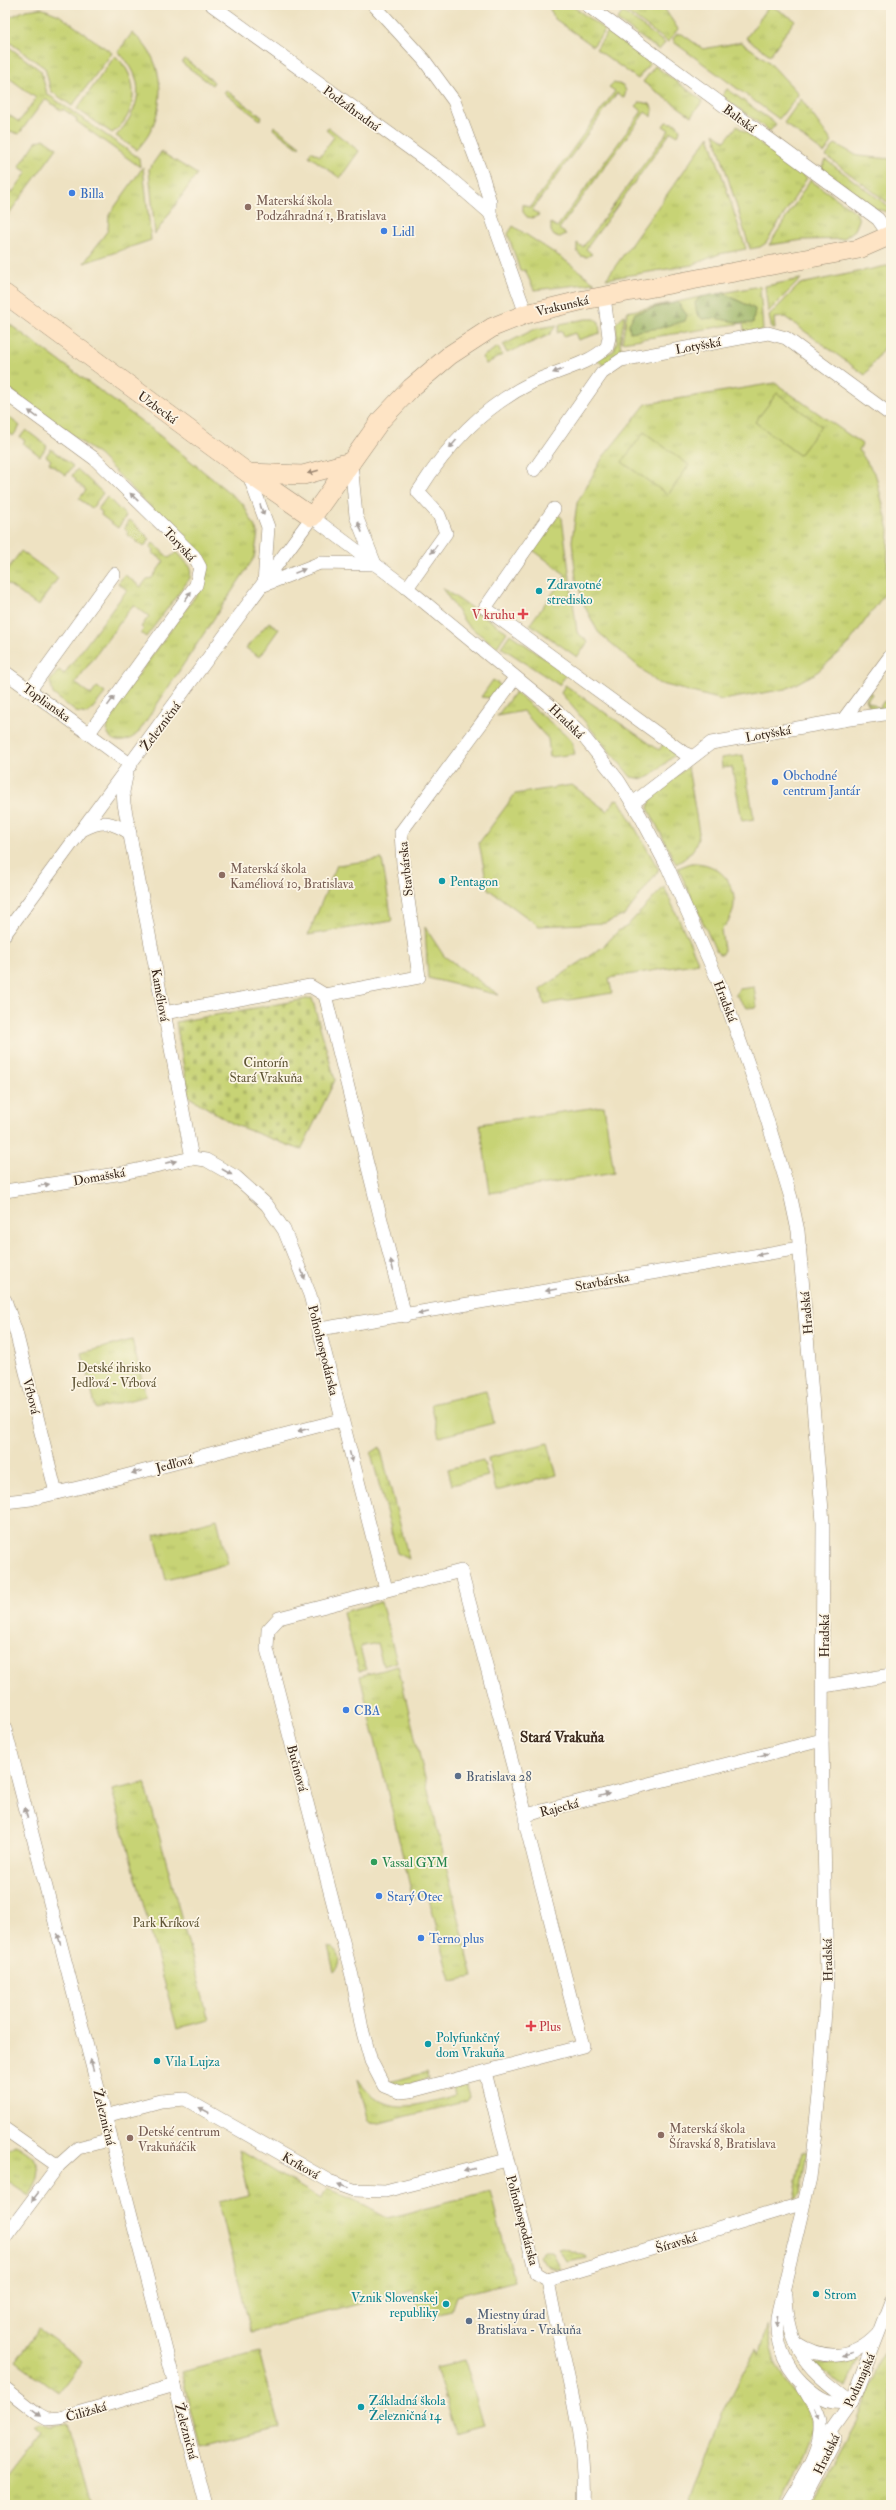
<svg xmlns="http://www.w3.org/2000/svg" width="896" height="2510" font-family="'IM FELL Double Pica',serif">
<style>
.grass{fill:url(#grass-tufts);stroke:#817e4a}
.forest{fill:url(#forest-firs);stroke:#6c7042}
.cemetery{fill:url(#cemetery-stones);stroke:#817e4a}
.pitch{fill:#c7d375;stroke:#817e4a}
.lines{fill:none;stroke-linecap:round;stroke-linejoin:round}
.street-casing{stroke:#948670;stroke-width:14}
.secondary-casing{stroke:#948670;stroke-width:20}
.street{stroke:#fff;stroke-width:13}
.secondary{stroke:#fee4c5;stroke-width:19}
.oneway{fill:#a79f9a}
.oneway2{fill:#9c8772}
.shop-dot{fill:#3f7fe0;stroke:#fcf5e5;stroke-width:1.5}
.education-dot{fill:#8d6e63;stroke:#fcf5e5;stroke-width:1.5}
.culture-dot{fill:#0f9aa8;stroke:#fcf5e5;stroke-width:1.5}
.health-dot{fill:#e0444e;stroke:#fcf5e5;stroke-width:1.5}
.service-dot{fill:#5c6f8a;stroke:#fcf5e5;stroke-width:1.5}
.leisure-dot{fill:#2e9e5b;stroke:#fcf5e5;stroke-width:1.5}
.labels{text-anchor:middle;stroke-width:3.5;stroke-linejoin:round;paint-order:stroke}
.street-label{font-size:13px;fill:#3b2a1e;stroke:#fcf5e5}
.shop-label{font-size:13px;fill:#366cbe;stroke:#fcf5e5;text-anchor:start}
.education-label{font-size:13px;fill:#785e54;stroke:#fcf5e5;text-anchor:start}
.culture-label{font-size:13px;fill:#0d838f;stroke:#fcf5e5;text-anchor:start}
.health-label{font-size:13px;fill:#be3a42;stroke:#fcf5e5;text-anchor:end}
.park-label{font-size:13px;fill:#5e5434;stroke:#fcf5e5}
.service-label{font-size:13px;fill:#4e5e75;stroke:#fcf5e5;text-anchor:start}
.leisure-label{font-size:13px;fill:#27864d;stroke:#fcf5e5;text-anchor:start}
.quarter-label{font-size:15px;font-weight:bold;fill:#3b2a1e;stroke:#fcf5e5}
</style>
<defs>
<pattern id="grass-tufts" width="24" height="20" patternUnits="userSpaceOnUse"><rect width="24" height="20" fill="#c7d375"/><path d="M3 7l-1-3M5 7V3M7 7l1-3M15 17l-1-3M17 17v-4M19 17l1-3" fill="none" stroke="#acb565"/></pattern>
<pattern id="forest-firs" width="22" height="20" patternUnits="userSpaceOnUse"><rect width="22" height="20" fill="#9db566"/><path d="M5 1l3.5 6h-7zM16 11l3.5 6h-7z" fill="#819353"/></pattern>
<pattern id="cemetery-stones" width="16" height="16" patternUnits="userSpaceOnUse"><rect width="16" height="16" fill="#c7d375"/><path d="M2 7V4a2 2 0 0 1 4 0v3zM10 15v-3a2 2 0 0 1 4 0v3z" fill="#acb565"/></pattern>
</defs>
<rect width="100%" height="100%" fill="#fcf5e5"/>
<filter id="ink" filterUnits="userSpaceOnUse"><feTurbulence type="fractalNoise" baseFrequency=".025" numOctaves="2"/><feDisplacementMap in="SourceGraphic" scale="8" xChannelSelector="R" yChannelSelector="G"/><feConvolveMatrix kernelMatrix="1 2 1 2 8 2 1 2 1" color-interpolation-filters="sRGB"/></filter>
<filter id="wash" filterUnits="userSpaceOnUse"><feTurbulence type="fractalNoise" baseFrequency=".012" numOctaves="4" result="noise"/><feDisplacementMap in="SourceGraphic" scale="16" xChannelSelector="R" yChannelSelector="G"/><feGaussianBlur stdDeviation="0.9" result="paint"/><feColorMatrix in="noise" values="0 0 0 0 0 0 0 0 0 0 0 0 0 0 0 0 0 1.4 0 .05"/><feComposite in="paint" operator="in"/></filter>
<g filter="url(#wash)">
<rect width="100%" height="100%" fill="#eee2c2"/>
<g class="grass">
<polygon points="548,5 571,5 605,30 593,46 555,19"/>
<polygon points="617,5 662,5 678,29 668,42"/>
<polygon points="770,5 795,20 770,55 746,38"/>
<polygon points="41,8 59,15 112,53 72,106 51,91 45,68 5,39 5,19 26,10"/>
<polygon points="623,12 665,43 659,50 617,20"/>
<polygon points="608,32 650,63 638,79 596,49"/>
<path d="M132,33C162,55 167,97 151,130C148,137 142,144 137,150L116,136C141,109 148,79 118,52Z"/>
<polygon points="677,34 682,34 703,49 741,42 768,61 797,92 798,95 779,119 675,43 673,39"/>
<polygon points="5,44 41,71 47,94 139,158 140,167 76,121 77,119 63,109 62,111 45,99 19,134 10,131 7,134 5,133 5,121 9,115 19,122 36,98 5,75"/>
<path d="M115,56C140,76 139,115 112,133L77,109Z"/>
<polygon points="185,59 214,82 212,85 182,63"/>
<polygon points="655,66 703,101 691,116 643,82"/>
<polygon points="613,83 623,85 626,91 624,98 617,93 532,210 539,215 533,218 527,217 523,212 523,204 530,208 615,91 609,87"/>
<polygon points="727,89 776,124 770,131 722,96"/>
<polygon points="226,90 262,117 260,120 224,93"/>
<polygon points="801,99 832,142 824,153 784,123"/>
<polygon points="640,102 650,104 653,110 652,117 645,112 559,229 566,234 560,237 554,236 551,231 551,223 557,227 642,111 636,106"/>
<polygon points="666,122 677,124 680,130 678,136 671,132 586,249 592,254 587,257 581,256 577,251 577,243 583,247 669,130 663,126"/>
<polygon points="274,126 300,146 297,147 273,129"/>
<polygon points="737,126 807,178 766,243 760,247 750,249 714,133 725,141"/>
<polygon points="329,128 359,151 340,178 309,156 311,151 320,156 334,137 326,130"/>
<polygon points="709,136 746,249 719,254 692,265 606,279"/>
<polygon points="44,139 57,148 5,219 5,188 12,193 27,172 19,167 36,142"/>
<polygon points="835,144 858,156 891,159 891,205 826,156"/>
<polygon points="161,152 197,174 155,234 149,169"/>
<polygon points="826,160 891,208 891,213 876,209 821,168"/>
<polygon points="143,167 151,240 84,263 108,230 109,215"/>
<polygon points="810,180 856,212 859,220 855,230 843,239 803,240 769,245"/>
<polygon points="513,226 562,258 595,283 534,290 525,270 520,271 508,234"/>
<polygon points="891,265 891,337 865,375 785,317 774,318 775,329 772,329 769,316 800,284"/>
<polygon points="801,279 768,312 765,286"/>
<path d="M760,286L763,330L745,333L743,323L622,342L627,312L669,303L635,313L630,332C651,327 669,329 687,315L677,302L700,297L695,303L702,319L716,317L743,322L746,324L755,309L723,293Z"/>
<polygon points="625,314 620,342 622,354 606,367 596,359 614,351 617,341 616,323"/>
<polygon points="586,319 595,319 599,322 600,333 578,340 575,333 564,337 562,331 557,333 560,324"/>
<path d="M5,321L148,426L243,504L258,533L254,558L138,733C123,748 101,742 109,720L107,718L202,587L206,572L204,561L99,455L5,386Z"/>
<polygon points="557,325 549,335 507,353 503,345 535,329"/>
<polygon points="498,347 502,355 486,364 482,357"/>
<polygon points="775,383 862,444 859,450 876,476 889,530 886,592 846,647 816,673 786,689 722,700 658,683 598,632 585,607 576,579 572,541 577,503 603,457 646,404"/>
<polygon points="5,414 20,426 13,436 5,430"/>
<polygon points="26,430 47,446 40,456 23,443 25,441 20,437"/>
<polygon points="51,449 73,466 66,475 49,463 51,460 46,456"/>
<polygon points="77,469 103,493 92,508 79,499 86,490 75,481 76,479 72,476"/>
<polygon points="107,497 126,516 118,528 101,515 102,512 98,509"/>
<polygon points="559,515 562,518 577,632 588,642 577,657 530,624 566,575 533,550"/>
<polygon points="130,520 150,539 144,547 127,534 128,531 124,528"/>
<polygon points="153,543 169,558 177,552 191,568 190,578 146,637 141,633 144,629 141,627 149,616 133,605 75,683 91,695 97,687 105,693 88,714 76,712 53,694 50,681 59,670 64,674 127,590 118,583 125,575 141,587 147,579 152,578 164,561 153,553 154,550 150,547"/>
<polygon points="21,551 58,578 38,606 5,582 5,573"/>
<polygon points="442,588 507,632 497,647 467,625"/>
<polygon points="269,622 279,629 259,657 246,648"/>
<polygon points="510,634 567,674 559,685 501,647"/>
<polygon points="493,680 501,686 491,698 481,697"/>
<polygon points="565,685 659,750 664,743 675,753 675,755 650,776 644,779 631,777 561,693"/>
<polygon points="515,692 571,740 575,754 550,757 548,739 523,711 497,716"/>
<polygon points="870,692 872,694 867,701 879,708 884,701 891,707 876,710 870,708 866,699"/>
<polygon points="743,755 754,819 742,821 732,767 722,768 721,758"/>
<path d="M688,767L699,833C697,848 689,857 676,864L648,808C651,791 675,777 688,767Z"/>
<polygon points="572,785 607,811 616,799 619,800 659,870 625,915 605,923 539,926 488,889 479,843 515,794"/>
<polygon points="382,859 392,921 308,935 337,865"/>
<path d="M691,863C729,861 749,904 721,930L724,949L723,954H719L716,951L678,868Z"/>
<polygon points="664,887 699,963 609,978 612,993 544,1004 541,989 604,946 618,931 626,927"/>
<polygon points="425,927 444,956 499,995 428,978"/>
<polygon points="754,987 757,1007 747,1008 735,994 740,989"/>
<polygon points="132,1340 146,1396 96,1409 82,1353"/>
<polygon points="548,1443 557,1475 496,1491 488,1458"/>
<polygon points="380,1447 409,1559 397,1553 371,1453"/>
<polygon points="217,1519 228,1564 166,1580 155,1535"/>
<polygon points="381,1602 397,1662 383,1666 377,1643 360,1647 366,1670 359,1671 343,1612"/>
<polygon points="398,1666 473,1977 451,1981 428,1895 413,1899 360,1676"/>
<polygon points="145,1783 209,2020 177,2028 112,1790"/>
<path d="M328,1946C340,1950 344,1964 334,1972Z"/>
<polygon points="427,2072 429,2079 401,2086 390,2082"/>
<path d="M358,2079C387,2119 414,2106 455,2095L453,2086L466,2083L470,2097L467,2101L380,2123L371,2122L368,2119Z"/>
<path d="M15,2145C20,2147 24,2150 28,2153C45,2166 39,2181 29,2196L5,2180V2151Z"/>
<polygon points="239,2150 321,2199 328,2189 354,2200 387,2218 490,2192 514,2281 456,2296 451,2311 424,2318 412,2289 251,2332 219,2202 249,2195"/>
<polygon points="802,2152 807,2152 800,2193 794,2199"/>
<polygon points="563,2248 586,2256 587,2258 566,2262 558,2249"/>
<path d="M543,2252H552L561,2269C552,2270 543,2265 539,2256Z"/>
<path d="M767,2326C770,2339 771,2354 777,2367C787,2391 820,2411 811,2439C804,2462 788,2484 778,2505H689L722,2414L757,2349L760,2355Z"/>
<polygon points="39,2329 83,2361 59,2393 16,2361"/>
<polygon points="891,2335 891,2505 812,2505 857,2422"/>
<polygon points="259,2352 279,2427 201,2447 182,2372"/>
<polygon points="856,2359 858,2359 846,2387 832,2379 814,2363 840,2363"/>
<polygon points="40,2423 51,2426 68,2423 91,2505 11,2505 5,2500 5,2478 41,2432 34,2426"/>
</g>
<g class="forest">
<path d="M723,293L755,309L753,323C736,325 722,316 702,319L697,314L695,303L700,297Z"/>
<polygon points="677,302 687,315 685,321 660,328 630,332 629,324 635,313"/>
</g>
<polygon class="cemetery" points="312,998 335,1080 301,1150 235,1125 189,1097 176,1022"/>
<g class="pitch">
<polygon points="777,393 821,426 799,455 755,422"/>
<polygon points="644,432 689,465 668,495 622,462"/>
<polygon points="604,1106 614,1173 490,1193 480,1124"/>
<polygon points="486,1391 494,1423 439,1437 431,1404"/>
<polygon points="483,1460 488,1476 452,1485 448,1469"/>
<polygon points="465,2360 484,2426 456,2434 436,2367"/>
</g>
</g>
<g filter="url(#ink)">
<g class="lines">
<g class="street-casing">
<g id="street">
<polyline points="212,5 445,174 490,213"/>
<polyline points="374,5 424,60 454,101 483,178 490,202 490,213 526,314"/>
<polyline points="587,5 878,219 889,235"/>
<polyline points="5,393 95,459 194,556 200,567 196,585 89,733"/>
<polyline points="351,462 356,516 375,564"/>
<polyline points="534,470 602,373 621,360 768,333 786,338 891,415"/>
<polyline points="248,473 268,527 264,584"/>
<polyline points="554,509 485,608 684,753 691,756"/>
<polyline points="264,585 320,563 375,564"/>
<path d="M407,588L446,533L439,515L418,492C447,446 482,407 533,382C556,371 588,365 607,347L609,337L604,296"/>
<polyline points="5,672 131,765"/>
<polyline points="30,690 114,574"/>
<polyline points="843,720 891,713"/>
<polyline points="127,772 123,792 124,804 192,1158"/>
<polyline points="633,803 711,743 843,720 891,655"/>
<path d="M84,829C103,819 112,822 130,833"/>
<path d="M5,934L312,517L407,588L558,712L583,736L618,780L641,817L668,868L720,985L762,1103L791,1198L798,1231L823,1522L822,1740L827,1982L819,2095L810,2178L777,2317C775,2346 786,2370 809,2389C816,2395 824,2401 833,2402C839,2403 846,2402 852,2402"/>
<polyline points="164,1013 310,986 325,995"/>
<polyline points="5,1191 123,1173 192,1158 206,1160 236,1177 267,1205 284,1230 310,1295 386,1589"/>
<polyline points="5,1300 16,1332 56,1493"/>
<polyline points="405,1316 325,995 419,977 403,864 401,832 515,678"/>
<polyline points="320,1329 800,1248"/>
<polyline points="5,1502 31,1499 86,1486 341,1420"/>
<polygon points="461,1571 526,1815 526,1826 583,2046 411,2091 399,2092 384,2086 371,2061 362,2029 352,1976 267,1649 268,1630 279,1618"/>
<polyline points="824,1686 891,1675"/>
<polyline points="5,1729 206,2505"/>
<polyline points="526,1815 822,1740"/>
<path d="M485,2072L536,2273L548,2280C560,2354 587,2430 583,2505"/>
<polyline points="105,2116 161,2101 185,2099 329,2181 354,2190 385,2191 507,2160"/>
<polyline points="5,2129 58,2166"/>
<polyline points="5,2237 58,2166 78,2148 111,2139"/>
<polyline points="548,2280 804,2203"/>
<path d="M786,2295C788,2351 809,2370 852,2402"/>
<path d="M796,2343C824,2361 853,2360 877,2335"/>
<polyline points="5,2388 38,2414 47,2419 60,2418 175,2385"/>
<polyline points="816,2453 852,2402 891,2301"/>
<path d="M786,2505C800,2480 822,2454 820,2423C819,2411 809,2398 803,2387"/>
<polyline points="799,2505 835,2438"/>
</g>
</g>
<g class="secondary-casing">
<g id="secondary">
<polyline points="5,294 248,473 312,517 381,420 411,388 450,355 493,327 526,314 584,300 859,249 891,235"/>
<polyline points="248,473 303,475 351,462"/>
</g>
</g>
<use href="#street" class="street"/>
<use href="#secondary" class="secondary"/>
</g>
<defs><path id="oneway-solid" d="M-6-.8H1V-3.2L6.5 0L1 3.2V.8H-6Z"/></defs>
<g class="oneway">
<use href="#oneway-solid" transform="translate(558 371) rotate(160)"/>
<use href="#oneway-solid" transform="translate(33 414) rotate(-144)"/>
<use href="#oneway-solid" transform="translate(453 444) rotate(131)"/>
<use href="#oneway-solid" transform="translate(134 497) rotate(-136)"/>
<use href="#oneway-solid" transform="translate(262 510) rotate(70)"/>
<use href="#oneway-solid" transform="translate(360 527) rotate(-111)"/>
<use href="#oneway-solid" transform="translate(434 549) rotate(126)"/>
<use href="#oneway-solid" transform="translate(300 571) rotate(-22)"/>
<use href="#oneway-solid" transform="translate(188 596) rotate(-54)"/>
<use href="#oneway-solid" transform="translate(111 701) rotate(-54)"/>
<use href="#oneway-solid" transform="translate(171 1162) rotate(-12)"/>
<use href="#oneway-solid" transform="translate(227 1172) rotate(30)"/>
<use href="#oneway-solid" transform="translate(44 1185) rotate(-9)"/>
<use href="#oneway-solid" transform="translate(762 1254) rotate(170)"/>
<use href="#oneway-solid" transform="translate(392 1265) rotate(-104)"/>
<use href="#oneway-solid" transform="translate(303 1274) rotate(70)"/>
<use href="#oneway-solid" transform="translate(551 1290) rotate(170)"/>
<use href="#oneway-solid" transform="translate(423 1313) rotate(170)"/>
<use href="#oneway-solid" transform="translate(303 1430) rotate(166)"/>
<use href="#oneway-solid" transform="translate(351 1457) rotate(75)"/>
<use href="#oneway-solid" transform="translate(137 1472) rotate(166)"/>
<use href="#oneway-solid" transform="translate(763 1755) rotate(-14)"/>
<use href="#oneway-solid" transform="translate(604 1795) rotate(-14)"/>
<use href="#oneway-solid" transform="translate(26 1813) rotate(-105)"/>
<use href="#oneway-solid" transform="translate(59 1939) rotate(-105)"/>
<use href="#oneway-solid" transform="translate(92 2065) rotate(-105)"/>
<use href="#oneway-solid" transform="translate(204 2110) rotate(-152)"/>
<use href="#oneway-solid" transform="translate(469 2170) rotate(164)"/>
<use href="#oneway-solid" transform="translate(343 2186) rotate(-160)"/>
<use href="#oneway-solid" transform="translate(35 2197) rotate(127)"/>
<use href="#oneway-solid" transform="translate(777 2321) rotate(95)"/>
<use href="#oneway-solid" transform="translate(848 2354) rotate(163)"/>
<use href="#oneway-solid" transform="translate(36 2412) rotate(36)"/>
<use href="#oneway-solid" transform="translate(817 2415) rotate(69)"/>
</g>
<use class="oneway2" href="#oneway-solid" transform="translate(313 472) rotate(164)"/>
</g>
<g class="shop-dot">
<circle cx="72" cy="193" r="4"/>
<circle cx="384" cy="231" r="4"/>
<circle cx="775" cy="782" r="4"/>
<circle cx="346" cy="1710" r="4"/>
<circle cx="379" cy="1896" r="4"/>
<circle cx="421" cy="1938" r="4"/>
</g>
<g class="education-dot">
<circle cx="248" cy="207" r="4"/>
<circle cx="222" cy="875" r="4"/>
<circle cx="661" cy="2135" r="4"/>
<circle cx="130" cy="2138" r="4"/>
</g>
<g class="culture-dot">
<circle cx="539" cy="591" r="4"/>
<circle cx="442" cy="881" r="4"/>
<circle cx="428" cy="2044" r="4"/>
<circle cx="157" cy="2061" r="4"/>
<circle cx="816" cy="2294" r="4"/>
<circle cx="446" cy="2304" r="4"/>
<circle cx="361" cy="2407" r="4"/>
</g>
<g class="health-dot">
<path d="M521 608h4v4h4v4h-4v4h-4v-4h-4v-4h4z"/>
<path d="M529 2020h4v4h4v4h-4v4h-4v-4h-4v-4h4z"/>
</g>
<g class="service-dot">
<circle cx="458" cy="1776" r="4"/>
<circle cx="469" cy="2321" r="4"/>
</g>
<circle class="leisure-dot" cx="374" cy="1862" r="4"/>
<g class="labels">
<g class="street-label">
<text transform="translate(352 108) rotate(36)" y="5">Podzáhradná</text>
<text transform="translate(740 118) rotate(36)" y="5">Baltská</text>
<text transform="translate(562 305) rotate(-13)" y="5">Vrakunská</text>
<text transform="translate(698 345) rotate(-10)" y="5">Lotyšská</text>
<text transform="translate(158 407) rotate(36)" y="5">Uzbecká</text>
<text transform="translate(180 544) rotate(47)" y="5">Toryská</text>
<text transform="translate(47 702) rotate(36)" y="5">Toplianska</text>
<text transform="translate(567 721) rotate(44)" y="5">Hradská</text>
<text transform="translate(160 726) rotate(-53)" y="5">Železničná</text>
<text transform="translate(768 733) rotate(-10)" y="5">Lotyšská</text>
<text transform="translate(405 869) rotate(-96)" y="5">Stavbárska</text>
<text transform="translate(161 995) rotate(80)" y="5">Kaméliová</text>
<text transform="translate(726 1001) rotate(69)" y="5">Hradská</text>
<text transform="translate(99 1176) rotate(-10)" y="5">Domašská</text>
<text transform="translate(602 1281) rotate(-10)" y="5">Stavbárska</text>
<text transform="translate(806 1313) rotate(-95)" y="5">Hradská</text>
<text transform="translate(324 1350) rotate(76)" y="5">Poľnohospodárska</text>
<text transform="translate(32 1396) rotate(76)" y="5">Vŕbová</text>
<text transform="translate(174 1463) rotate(-14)" y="5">Jedľová</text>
<text transform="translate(824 1636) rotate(-90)" y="5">Hradská</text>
<text transform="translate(298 1768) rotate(75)" y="5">Bučinová</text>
<text transform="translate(559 1807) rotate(-14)" y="5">Rajecká</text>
<text transform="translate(827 1960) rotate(-91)" y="5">Hradská</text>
<text transform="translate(105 2117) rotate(76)" y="5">Železničná</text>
<text transform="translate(301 2165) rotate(30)" y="5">Kríková</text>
<text transform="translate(523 2220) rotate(75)" y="5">Poľnohospodárska</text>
<text transform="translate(676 2242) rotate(-17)" y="5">Šíravská</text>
<text transform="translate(859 2380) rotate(-66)" y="5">Podunajská</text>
<text transform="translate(86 2411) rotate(-16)" y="5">Čiližská</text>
<text transform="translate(187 2431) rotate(75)" y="5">Železničná</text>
<text transform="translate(826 2454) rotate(-64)" y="5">Hradská</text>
</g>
<g class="shop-label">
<text x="80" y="198">Billa</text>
<text x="392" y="236">Lidl</text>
<text x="783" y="780">Obchodné<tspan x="783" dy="15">centrum Jantár</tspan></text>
<text x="354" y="1715">CBA</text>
<text x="387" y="1901">Starý Otec</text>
<text x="429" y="1943">Terno plus</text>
</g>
<g class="education-label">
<text x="256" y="205">Materská škola<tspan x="256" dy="15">Podzáhradná 1, Bratislava</tspan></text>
<text x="230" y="873">Materská škola<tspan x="230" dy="15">Kaméliová 10, Bratislava</tspan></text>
<text x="669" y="2133">Materská škola<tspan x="669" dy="15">Šíravská 8, Bratislava</tspan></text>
<text x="138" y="2136">Detské centrum<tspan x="138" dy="15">Vrakuňáčik</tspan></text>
</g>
<g class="culture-label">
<text x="547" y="589">Zdravotné<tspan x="547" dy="15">stredisko</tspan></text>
<text x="450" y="886">Pentagon</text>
<text x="436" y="2042">Polyfunkčný<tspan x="436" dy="15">dom Vrakuňa</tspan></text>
<text x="165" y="2066">Vila Lujza</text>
<text x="824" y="2299">Strom</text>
<text x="438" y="2302" text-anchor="end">Vznik Slovenskej<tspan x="438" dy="15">republiky</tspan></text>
<text x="369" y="2405">Základná škola<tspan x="369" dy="15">Železničná 14</tspan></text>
</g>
<g class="health-label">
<text x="515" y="619">V kruhu</text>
<text x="539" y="2031" text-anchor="start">Plus</text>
</g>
<g class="park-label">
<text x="266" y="1067">Cintorín<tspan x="266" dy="15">Stará Vrakuňa</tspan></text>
<text x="114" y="1372">Detské ihrisko<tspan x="114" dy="15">Jedľová - Vŕbová</tspan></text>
<text x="166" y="1927">Park Kríková</text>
</g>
<g class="service-label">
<text x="466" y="1781">Bratislava 28</text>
<text x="477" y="2319">Miestny úrad<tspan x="477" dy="15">Bratislava - Vrakuňa</tspan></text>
</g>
<g class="leisure-label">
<text x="382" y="1867">Vassal GYM</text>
</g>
<g class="quarter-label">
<text x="562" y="1742">Stará Vrakuňa</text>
</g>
</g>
<rect width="896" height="2510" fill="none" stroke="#fcf5e5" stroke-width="20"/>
</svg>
